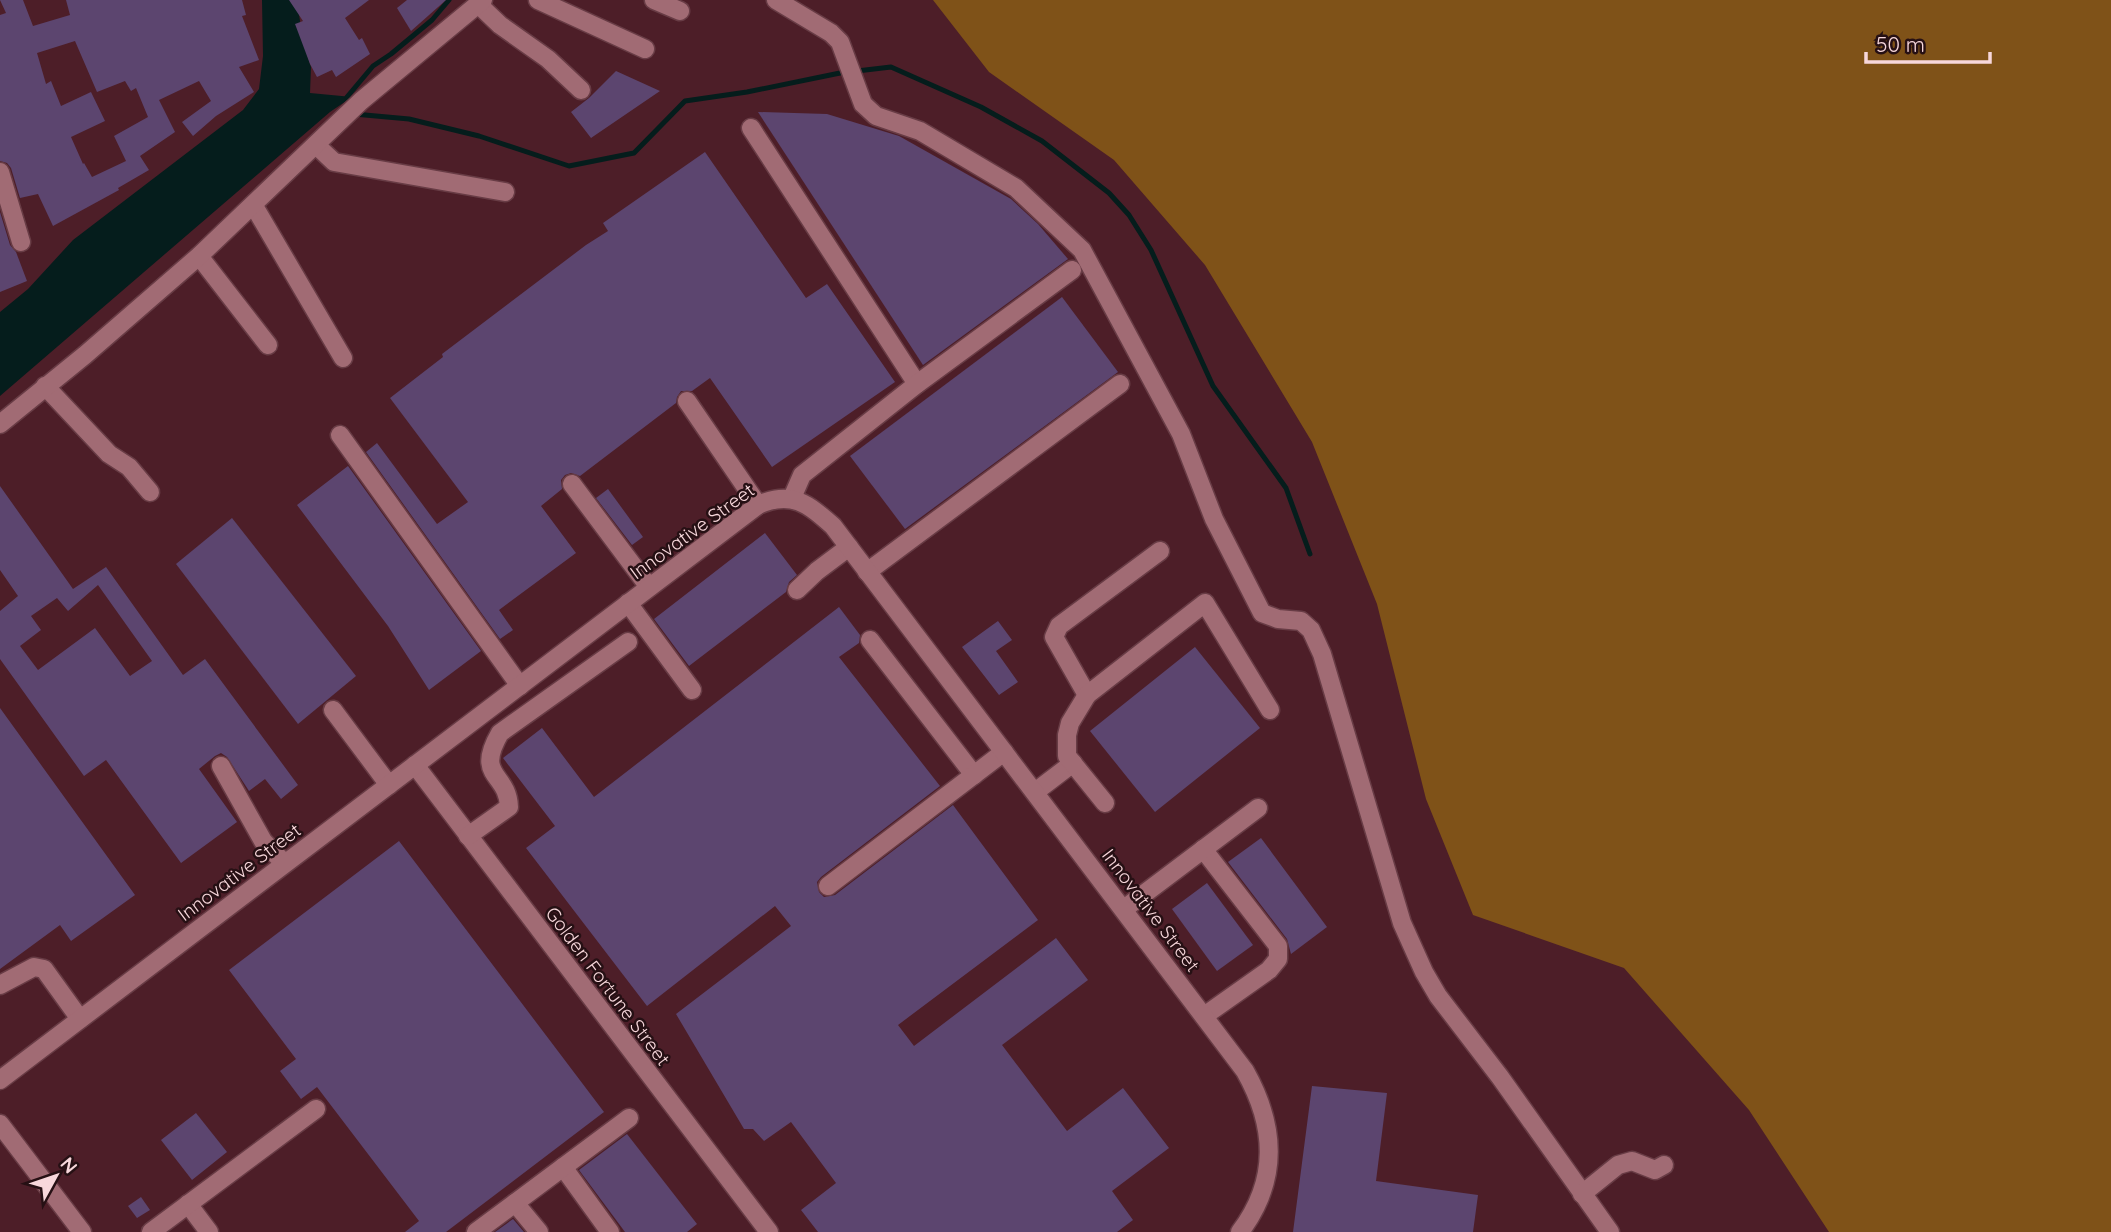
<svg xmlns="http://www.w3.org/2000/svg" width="2111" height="1232" font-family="Quicksand,sans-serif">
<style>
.forest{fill:#7f5218}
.water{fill:#051d1c}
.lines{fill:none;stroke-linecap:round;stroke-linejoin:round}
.stream{stroke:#051d1c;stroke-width:5}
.building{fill:#5c456f;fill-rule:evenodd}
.minor-casing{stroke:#683c45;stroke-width:21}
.minor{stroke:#a16b74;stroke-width:18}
.labels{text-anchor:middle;stroke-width:5;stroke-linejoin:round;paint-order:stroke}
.street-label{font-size:19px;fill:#f7d7db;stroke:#261014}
</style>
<rect width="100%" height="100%" fill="#4d1e28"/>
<polygon class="forest" points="933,0 2111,0 2111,1232 1829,1232 1749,1110 1624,968 1473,915 1426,799 1377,604 1312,442 1205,265 1114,160 989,72"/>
<polygon class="water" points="262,0 297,0 303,42 311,67 310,93 352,97 330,112 0,396 0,312 28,289 73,240 243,110 259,89 263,56"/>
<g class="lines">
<g class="stream">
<polyline points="347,97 373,66 391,54 432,20 449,0"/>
<polyline points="354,114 409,119 479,136 569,166 634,153 685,101 747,92 840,73 891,67 981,107 1042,141 1109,193 1129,215 1151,250 1213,386 1286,488 1310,554"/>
</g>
</g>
<g class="building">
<path d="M0,0H23L33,26L70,15L66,0H242L246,15L242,16L259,60L239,67L254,92L216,116L193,136L182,122L211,101L199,81L159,100L175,132L140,156L149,170L118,188L119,190L53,226L38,194L20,198L11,168L7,163L0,161V15L6,13ZM75,41L97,92L125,81L131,91L136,88L148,117L114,136L126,161L92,177L84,163L83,164L71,137L105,121L91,92L61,106L51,81L46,84L37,53Z"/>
<polygon points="289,0 369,0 345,18 359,40 362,38 370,54 336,77 332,70 317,77 310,64 295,24 303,21"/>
<polygon points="407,0 446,0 411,31 397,8"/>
<polygon points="616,71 660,91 591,138 571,112 589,98"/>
<polygon points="758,112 827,114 899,136 1011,199 1038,224 1068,259 923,365"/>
<polygon points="705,152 806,298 827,284 895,382 772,467 710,378 692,391 681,391 677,397 676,403 580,476 571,473 565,475 561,480 562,489 541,506 576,553 499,610 513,630 500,639 366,452 377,443 437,524 468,502 390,398 443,357 442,354 586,245 608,231 603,223"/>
<polygon points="0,212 10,245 16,252 27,281 0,292"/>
<polygon points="1062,297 1118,372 905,529 850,456"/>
<polygon points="348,466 481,651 429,690 388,626 297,505"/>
<path d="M0,486L73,589L106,567L183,675L205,659L298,785L281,799L265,779L249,791L227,757L221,753L215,756L199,769L237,822L181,863L106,760L84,776L0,659V611L18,596L0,570ZM98,585L152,661L130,676L95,628L38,670L20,646L41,630L31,616L57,598L68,611Z"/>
<polygon points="608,489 643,537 632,545 596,498"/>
<polygon points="232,518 356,676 298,724 176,564"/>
<polygon points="765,533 797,575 789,582 786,592 689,666 654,619"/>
<polygon points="839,607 860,635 859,643 839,657 940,786 821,877 817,882 819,892 824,897 835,895 953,805 1038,920 898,1025 914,1046 1056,938 1088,980 1002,1045 1067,1131 1123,1088 1169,1148 1112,1191 1133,1220 1117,1232 818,1232 801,1210 836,1183 791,1122 764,1141 753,1129 744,1129 676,1014 791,926 775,906 647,1006 526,848 555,826 503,758 542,728 594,797"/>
<polygon points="998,621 1012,640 996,651 1018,682 999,695 962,647"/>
<polygon points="1195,647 1260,728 1155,812 1090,731"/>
<polygon points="0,708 135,895 71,941 60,925 0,969"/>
<polygon points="1261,838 1327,927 1291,954 1287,939 1228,862"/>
<polygon points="399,841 604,1112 446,1232 405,1232 419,1221 317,1087 301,1099 280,1071 296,1059 229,970"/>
<polygon points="1207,883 1253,945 1217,971 1172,909"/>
<polygon points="1312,1086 1387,1093 1376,1181 1478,1195 1473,1232 1293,1232"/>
<polygon points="196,1113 227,1152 192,1180 161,1140"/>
<polygon points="627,1134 697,1224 687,1232 625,1232 579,1170"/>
<polygon points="141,1197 150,1210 137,1218 128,1206"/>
<polygon points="513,1219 524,1232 495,1232"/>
</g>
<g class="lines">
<g class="minor-casing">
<g id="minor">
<polyline points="538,0 645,49"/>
<polyline points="654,0 680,11"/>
<polyline points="776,0 831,33 840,42 863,104 876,116 920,131 1016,188 1082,250 1181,434 1214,519 1262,613 1278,619 1301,621 1311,630 1322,654 1402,923 1424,972 1438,996 1500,1077 1610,1232"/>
<polyline points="478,4 500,25 548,59 581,90"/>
<polyline points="751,128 917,384"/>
<polyline points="316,145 334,162 505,192"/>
<polyline points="0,172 21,242"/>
<polyline points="254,206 343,358"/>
<polyline points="199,256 268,345"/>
<polyline points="45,386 109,454 129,467 150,492"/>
<polyline points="687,401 758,505"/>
<polyline points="0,424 85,355 199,256 361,101 483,0"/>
<polyline points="340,435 520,686"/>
<polyline points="572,484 649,587"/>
<polyline points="792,498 802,475 917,384 1072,270"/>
<polyline points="867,572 1120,384"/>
<polyline points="797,590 817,571 849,547"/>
<polyline points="628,603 692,690"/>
<polyline points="870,640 974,775"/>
<polyline points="1087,695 1054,637 1059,626 1160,551"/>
<polyline points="333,710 389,785"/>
<polyline points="415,765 769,1232"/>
<polyline points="221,766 263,841 284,863"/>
<polyline points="1035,792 1073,763"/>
<polyline points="1105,803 1067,756 1067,735 1070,723 1087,695 1205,603 1270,710"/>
<path d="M468,836L509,807C508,772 474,778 500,733L628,642"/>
<polyline points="1203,849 1278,946 1278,959 1269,970 1204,1016"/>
<polyline points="828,886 1004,752"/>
<polyline points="1124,909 1258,808"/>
<polyline points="0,985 34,967 44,969 80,1019"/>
<path d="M0,1080L758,505C792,490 808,504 833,526L1245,1071C1276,1126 1279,1180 1240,1232"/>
<polyline points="0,1124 82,1232"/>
<polyline points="563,1167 610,1232"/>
<polyline points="1582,1194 1618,1165 1632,1161 1655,1170 1664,1165"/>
<polyline points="515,1203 539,1232"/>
<polyline points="188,1204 209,1232"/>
<polyline points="151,1232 316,1109"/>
<polyline points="476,1232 629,1118"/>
</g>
</g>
<use href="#minor" class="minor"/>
</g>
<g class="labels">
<g class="street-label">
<text transform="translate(692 531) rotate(-36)" y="7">Innovative Street</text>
<text transform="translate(239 872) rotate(-37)" y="7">Innovative Street</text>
<text transform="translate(1151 910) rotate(53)" y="7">Innovative Street</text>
<text transform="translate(608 986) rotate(53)" y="7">Golden Fortune Street</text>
</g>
</g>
<g transform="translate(56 1176) rotate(50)" stroke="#261014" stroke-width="5" paint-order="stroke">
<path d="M0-5L12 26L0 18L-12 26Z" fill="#f7d7db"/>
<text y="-10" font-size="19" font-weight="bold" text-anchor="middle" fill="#f7d7db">N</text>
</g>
<path d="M1866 52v10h124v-10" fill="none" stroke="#f7d7db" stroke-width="3.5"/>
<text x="1876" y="52" font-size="21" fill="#f7d7db" stroke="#261014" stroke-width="5" paint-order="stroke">50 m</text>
</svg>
